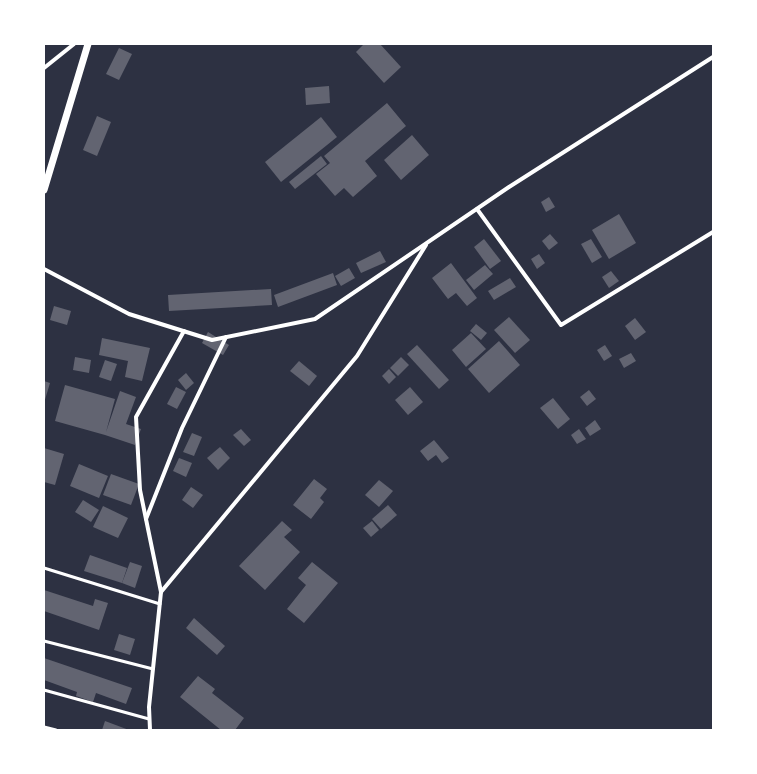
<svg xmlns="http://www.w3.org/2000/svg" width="757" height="774" font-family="Lato,sans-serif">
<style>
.building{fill:#626471}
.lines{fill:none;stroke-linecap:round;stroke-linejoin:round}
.service{stroke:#fff;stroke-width:3}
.minor{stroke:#fff;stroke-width:4}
.tertiary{stroke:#fff;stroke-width:7}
</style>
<rect width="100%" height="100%" fill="#2d3142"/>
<g class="building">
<polygon points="364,44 380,44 401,67 384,83 356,52"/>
<polygon points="119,48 132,54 119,80 106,74"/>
<polygon points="329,86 330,103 306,105 305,88"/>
<polygon points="387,103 406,126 365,161 377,176 353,197 344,188 335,196 316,174 330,163 324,156"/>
<polygon points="97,116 111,122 97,156 83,150"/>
<polygon points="321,117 337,137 281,182 265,162"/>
<polygon points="412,135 429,155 401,180 384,160"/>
<polygon points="321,156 327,164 295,189 289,182"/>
<polygon points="549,197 555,207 546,212 541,202"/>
<polygon points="619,214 636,243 609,259 592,230"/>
<polygon points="550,234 558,243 549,250 542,241"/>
<polygon points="484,239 501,261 490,269 474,247"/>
<polygon points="591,239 602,257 592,263 581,244"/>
<polygon points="380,251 386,262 361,273 356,263"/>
<polygon points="539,254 545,263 537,269 531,259"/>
<polygon points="451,263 477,298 467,306 456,293 448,299 432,278"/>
<polygon points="485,265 493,274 474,290 466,280"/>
<polygon points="349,268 355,278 341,286 335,276"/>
<polygon points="611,271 619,281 609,288 602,277"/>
<polygon points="333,273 337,285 278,307 274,295"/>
<polygon points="510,278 516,287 494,300 488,291"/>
<polygon points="271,289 272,305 169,311 168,295"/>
<polygon points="54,306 71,311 67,325 50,320"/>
<polygon points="509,317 530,340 515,353 494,330"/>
<polygon points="635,318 646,332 635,340 625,326"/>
<polygon points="476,324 487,333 481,340 470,331"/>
<polygon points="208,332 229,345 223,355 202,343"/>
<polygon points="471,333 486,349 466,367 452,350"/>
<polygon points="102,338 150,348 142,381 125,377 128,361 99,355"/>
<polygon points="499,341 520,365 489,393 468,369"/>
<polygon points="417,345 449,380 439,389 407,354"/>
<polygon points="605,345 612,356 604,361 597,350"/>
<polygon points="631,353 636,361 624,368 619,359"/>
<polygon points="75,357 91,360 89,373 73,370"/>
<polygon points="401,357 409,365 398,376 390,368"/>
<polygon points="105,360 117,364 111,381 99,377"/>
<polygon points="299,361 317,376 309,386 290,371"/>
<polygon points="389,369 396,377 389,384 382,376"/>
<polygon points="186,373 194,383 186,390 178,380"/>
<polygon points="44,381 50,383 44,403"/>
<polygon points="65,385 115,399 106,432 120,391 136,397 126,424 141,429 135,445 105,435 55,421"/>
<polygon points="176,387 186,392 177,409 167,404"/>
<polygon points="410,387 423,402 408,415 395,400"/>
<polygon points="589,390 596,399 587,406 580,397"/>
<polygon points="553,398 570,419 558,429 540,408"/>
<polygon points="595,420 601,429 590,436 585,428"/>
<polygon points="241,429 251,440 244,446 233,435"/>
<polygon points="579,429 586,439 577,444 571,435"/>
<polygon points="192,433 202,437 194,456 183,452"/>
<polygon points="434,440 449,458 442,463 436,455 428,461 420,451"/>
<polygon points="220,447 230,458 218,470 207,458"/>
<polygon points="44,448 64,454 55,485 44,482"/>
<polygon points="179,458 192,463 186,477 173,471"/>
<polygon points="79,464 108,476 99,498 70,486"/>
<polygon points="111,474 139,484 131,505 103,495"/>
<polygon points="314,479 327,489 320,498 324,502 311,519 293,505"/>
<polygon points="379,480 393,491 379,507 365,495"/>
<polygon points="191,487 203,495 193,508 182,500"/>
<polygon points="83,500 99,510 91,522 75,512"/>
<polygon points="388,505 397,515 381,529 372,519"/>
<polygon points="103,506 128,518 118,538 93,527"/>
<polygon points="282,521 292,530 284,537 300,552 265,590 239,566"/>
<polygon points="372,521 379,530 371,537 363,528"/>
<polygon points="90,555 127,568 122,583 84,571"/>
<polygon points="130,562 142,566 135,588 122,583"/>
<polygon points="312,562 338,583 304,623 287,609 306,585 298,578"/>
<polygon points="44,590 93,606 95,599 108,603 99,630 44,611"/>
<polygon points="194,618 225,646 217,655 186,628"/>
<polygon points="119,634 135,639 130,655 114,650"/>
<polygon points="44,658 132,688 126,704 96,693 93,702 76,696 77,692 44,680"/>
<polygon points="198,676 215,689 212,693 244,718 235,730 221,730 180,697"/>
<polygon points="105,721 129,730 102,730"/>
</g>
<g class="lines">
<g class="service">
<polyline points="44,568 160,604"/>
<polyline points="44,641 153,669"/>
<polyline points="44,690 149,719"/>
<polyline points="44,727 56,730"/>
</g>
<g class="minor">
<polyline points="44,68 74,44"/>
<polyline points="477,209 561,325 713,232"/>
<polyline points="44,269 129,314 212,340 315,319 509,187 713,57"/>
<polyline points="146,519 182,428 226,337"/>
<polyline points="161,592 140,490 136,417 184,331"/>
<polyline points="150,730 149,707 161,592 357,356 426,245"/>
</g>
<polyline class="tertiary" points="44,190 88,44"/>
</g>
<rect width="757" height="774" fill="none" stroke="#ffffff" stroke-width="90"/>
</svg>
